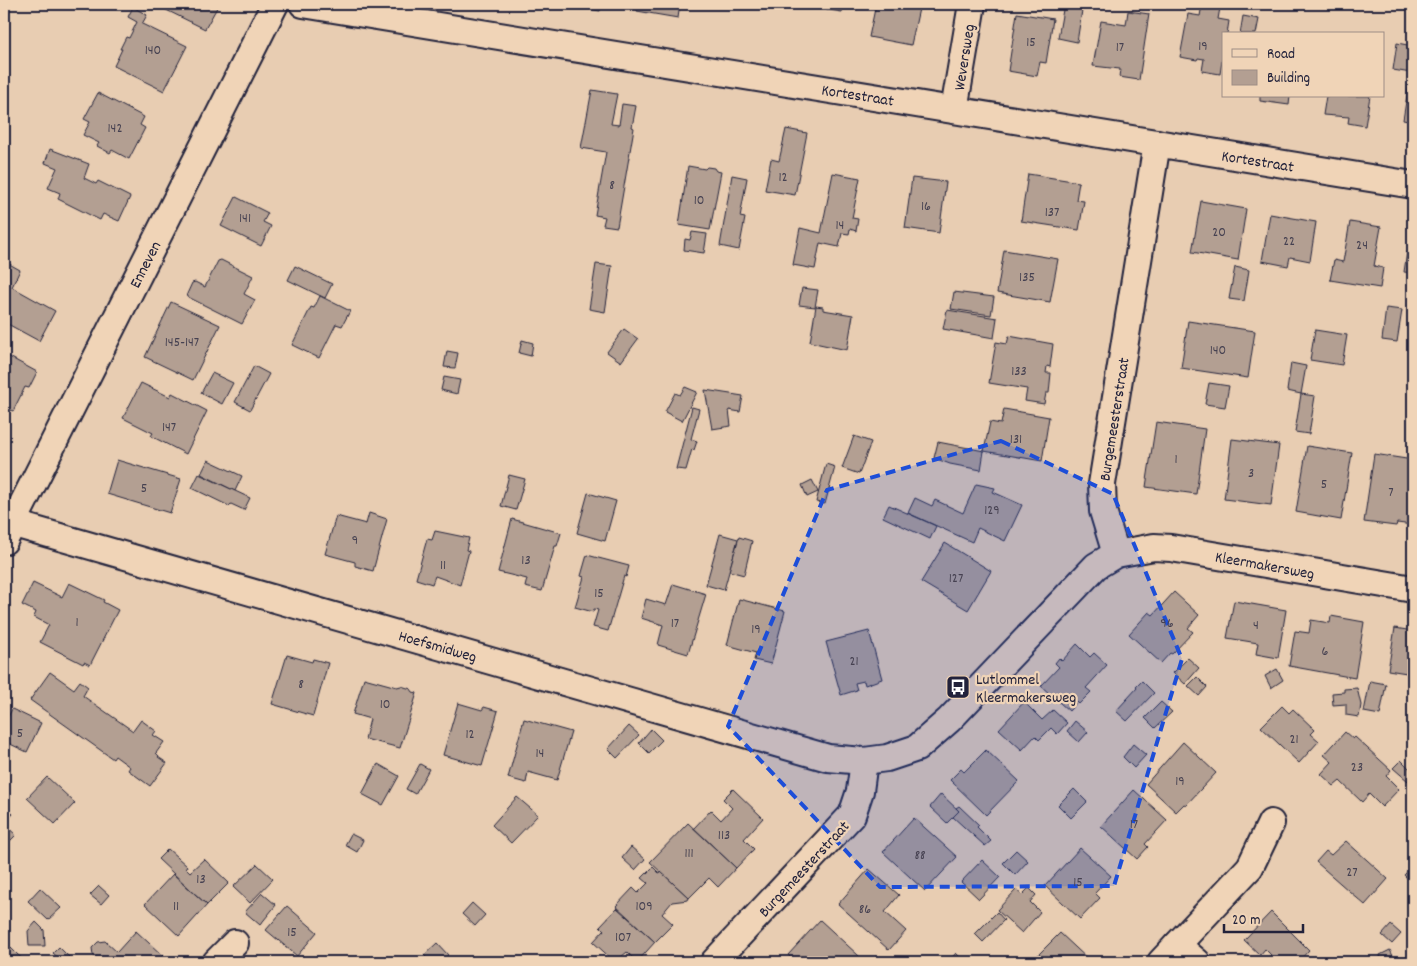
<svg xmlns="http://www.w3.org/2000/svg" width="1417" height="966" font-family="Dekko,sans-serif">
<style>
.building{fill:#b39f92;stroke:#22223b}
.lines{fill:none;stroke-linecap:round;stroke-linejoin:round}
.street-casing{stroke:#22223b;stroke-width:30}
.street{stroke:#f0d4b7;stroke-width:26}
.marked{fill:#1d4ed8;fill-opacity:0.2;stroke:#1d4ed8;stroke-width:4;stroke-dasharray:10 6;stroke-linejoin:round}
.labels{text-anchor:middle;stroke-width:4.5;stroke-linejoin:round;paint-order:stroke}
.number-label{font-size:14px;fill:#464151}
.street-label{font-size:16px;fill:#22223b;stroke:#f0d4b7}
.poi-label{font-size:16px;fill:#22223b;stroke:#f0d4b7;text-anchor:start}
</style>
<rect width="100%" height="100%" fill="#e8cdb2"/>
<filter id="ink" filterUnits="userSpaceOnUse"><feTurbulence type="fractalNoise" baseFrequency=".02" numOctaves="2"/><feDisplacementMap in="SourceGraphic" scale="10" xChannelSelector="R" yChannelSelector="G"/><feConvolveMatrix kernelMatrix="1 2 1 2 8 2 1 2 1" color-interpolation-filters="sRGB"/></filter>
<g filter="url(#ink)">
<g class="building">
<polygon points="154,4 219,4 205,29"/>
<polygon points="571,4 601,4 600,11 571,6"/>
<polygon points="638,4 680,4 678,18 637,11"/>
<polygon points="796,4 843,4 842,12 796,5"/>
<polygon points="876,4 920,4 911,45 869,37"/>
<polygon points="1064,4 1083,4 1077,42 1058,38"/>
<polygon points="1202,5 1220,8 1218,19 1229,21 1227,34 1223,34 1223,55 1220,74 1202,71 1204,59 1198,58 1197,60 1180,57 1188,14 1200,16"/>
<polygon points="133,7 147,15 142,24 187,46 164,91 114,66 122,49 120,49 126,37 129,38 137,22 128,17"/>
<polygon points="1128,11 1149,14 1139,80 1119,77 1120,69 1093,66 1101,21 1126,25"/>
<polygon points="1017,13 1053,19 1046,63 1040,62 1037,76 1008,71"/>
<polygon points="1243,16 1259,19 1256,34 1240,34"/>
<polygon points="1397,43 1413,46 1411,73 1393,70"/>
<polygon points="1410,76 1413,77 1413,122 1403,120"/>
<polygon points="592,90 617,94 611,124 619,125 622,104 636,106 632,127 634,128 617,227 603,225 605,217 595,215 606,152 581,148"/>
<polygon points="98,93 144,117 140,125 145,128 129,159 112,150 110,153 97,146 99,143 83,135 90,122 84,119"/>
<polygon points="1260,96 1290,96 1289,105 1260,101"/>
<polygon points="1326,96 1370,96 1365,126 1348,123 1349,117 1323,115"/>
<polygon points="786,129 807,133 795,195 765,190 771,159 779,161"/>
<polygon points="50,149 89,164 84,178 96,184 98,181 130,197 119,221 103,214 100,220 58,199 60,193 48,188 57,168 45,163"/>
<polygon points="688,166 705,169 707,167 714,168 716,171 721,172 710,230 679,225"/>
<polygon points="833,173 860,178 852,218 858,219 856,231 850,229 849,234 842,233 839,247 820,243 815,269 793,265 800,228 821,233"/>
<polygon points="1028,174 1079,182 1076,200 1084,201 1079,230 1021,221"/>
<polygon points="732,175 747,178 740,217 745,218 739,250 720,246"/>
<polygon points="912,178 946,182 939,233 905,228"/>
<polygon points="236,197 268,213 263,222 271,226 261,246 221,226"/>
<polygon points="1201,201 1246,209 1238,260 1192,252"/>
<polygon points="1270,214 1316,222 1310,261 1290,257 1288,266 1262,261"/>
<polygon points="1350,222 1381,227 1374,266 1383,268 1380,288 1330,280 1334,260 1343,262"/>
<polygon points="692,232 707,234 704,253 684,250 685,239 690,240"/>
<polygon points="1004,250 1058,259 1050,302 997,293"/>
<polygon points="1407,252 1413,253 1413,273 1404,272"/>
<polygon points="221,260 253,276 244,294 255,300 242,324 188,297 187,294 192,283 195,282 205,287 218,261"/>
<polygon points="4,261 20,270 12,287 55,311 39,341 4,322"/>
<polygon points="596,264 612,266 605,312 589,309"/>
<polygon points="295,266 332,284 325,298 288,280"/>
<polygon points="1235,267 1249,270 1244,301 1229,299"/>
<polygon points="1413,281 1413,315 1408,314"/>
<polygon points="802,288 818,290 815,307 799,305"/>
<polygon points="954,292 994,297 991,315 951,309"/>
<polygon points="320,296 350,311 342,326 336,324 319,358 292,345 311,307 314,308"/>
<polygon points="171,302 220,325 193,380 145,357"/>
<polygon points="816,306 823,307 823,310 853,315 847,350 810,342"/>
<polygon points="1386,308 1402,310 1397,342 1382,340"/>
<polygon points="947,310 997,318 994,338 943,329"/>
<polygon points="1188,321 1255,331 1248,378 1181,368"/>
<polygon points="624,329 638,339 621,362 607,352"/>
<polygon points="1315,330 1347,335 1342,365 1310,360"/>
<polygon points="1009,336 1053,344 1050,367 1047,366 1046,373 1051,373 1049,393 1046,393 1044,404 1025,401 1027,389 989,383 996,342 1007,344"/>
<polygon points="522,340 533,343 531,356 519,353"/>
<polygon points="447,351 458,353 455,368 444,367"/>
<polygon points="4,354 37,372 29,388 25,387 13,411 4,407"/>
<polygon points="1291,363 1306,366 1301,394 1287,391"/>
<polygon points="254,366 269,374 250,410 235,402"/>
<polygon points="212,373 233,383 222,404 201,393"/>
<polygon points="444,377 460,380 457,394 441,390"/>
<polygon points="141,383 170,397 172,393 207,411 186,454 151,436 153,433 123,418"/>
<polygon points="1209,383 1229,386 1225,407 1205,404"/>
<polygon points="685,387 697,392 682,421 665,412 675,393 680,395"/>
<polygon points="705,390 743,396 740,412 729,410 731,426 712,429"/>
<polygon points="1301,394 1315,396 1309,434 1295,432"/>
<polygon points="692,407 699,409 691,439 697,441 694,450 692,449 686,470 676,469"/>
<polygon points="1004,409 1049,417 1042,461 984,451 990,422 1001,424"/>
<polygon points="1156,422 1205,429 1196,494 1146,487"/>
<polygon points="854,436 871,442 859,474 842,468"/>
<polygon points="1232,439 1279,445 1271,505 1224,499"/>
<polygon points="938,442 984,451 981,470 950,464 934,458"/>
<polygon points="1307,446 1352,453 1341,520 1296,512"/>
<polygon points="1374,454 1413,460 1413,525 1397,523 1396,526 1364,522"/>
<polygon points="117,460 181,479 170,513 107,494"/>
<polygon points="208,460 242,476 235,491 201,474"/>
<polygon points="826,464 835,467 825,504 816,502"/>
<polygon points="199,474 250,498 244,510 231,504 229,506 192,488"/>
<polygon points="509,475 525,479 516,510 501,506"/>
<polygon points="812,480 818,492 807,497 802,485"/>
<polygon points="976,484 995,488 993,492 1022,505 1005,541 978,528 972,542 908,513 915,498 932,506 935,500 963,513"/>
<polygon points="588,493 616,501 605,541 577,533"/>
<polygon points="889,505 936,526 930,539 883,517"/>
<polygon points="369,513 387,519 373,571 355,566 355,562 325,554 336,516 366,524"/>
<polygon points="512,519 561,533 557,546 555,546 542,591 525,587 527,579 498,572"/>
<polygon points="435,531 469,538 466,550 469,551 460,585 435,576 432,584 416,579 427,539 432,540"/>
<polygon points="720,534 738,539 724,590 706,585"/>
<polygon points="739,537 752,541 744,575 729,571"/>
<polygon points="945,543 991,571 968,610 921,582"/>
<polygon points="587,555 629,566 626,577 624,576 608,631 593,627 598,610 594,609 593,612 575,607 584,577 581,576"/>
<polygon points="33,583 62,597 69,583 104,600 103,602 118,610 90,665 84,662 83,664 40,642 49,625 34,617 36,612 22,605"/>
<polygon points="673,584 706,594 688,654 658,645 663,625 641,618 646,599 666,605"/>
<polygon points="1174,592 1199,615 1188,628 1193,632 1172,654 1170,653 1161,663 1129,634 1149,612 1153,615"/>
<polygon points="739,599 785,611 771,664 754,660 756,653 727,645"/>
<polygon points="1234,601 1286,610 1278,658 1256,654 1258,643 1227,638"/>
<polygon points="1331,616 1364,622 1355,678 1289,666 1295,631 1309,633 1311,620 1330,623"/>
<polygon points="1395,628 1413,631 1413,674 1388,670"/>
<polygon points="869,631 882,679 865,685 864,681 855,683 857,690 841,695 826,642"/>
<polygon points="1077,644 1090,657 1094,653 1107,665 1086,688 1091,692 1079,704 1077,702 1069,711 1041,686 1059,667 1055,663 1059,658 1062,661"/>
<polygon points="287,655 312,662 313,659 328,663 313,716 272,704"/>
<polygon points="1188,658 1199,668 1185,684 1173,673"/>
<polygon points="1277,669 1283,680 1271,688 1265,676"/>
<polygon points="50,672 74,689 80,681 88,687 83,696 133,731 141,720 156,731 153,735 164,742 156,753 159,756 158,757 167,763 150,786 128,770 130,767 115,756 113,759 30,700"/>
<polygon points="1197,677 1207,687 1199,696 1188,686"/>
<polygon points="364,678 397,687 401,686 411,689 413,692 417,693 400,748 365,739 370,719 353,714"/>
<polygon points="1142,681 1154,693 1127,721 1116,711 1137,688 1136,687"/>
<polygon points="1370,681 1386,684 1380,715 1364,712"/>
<polygon points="1357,688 1361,705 1359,717 1346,715 1346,704 1333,705 1332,693 1344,692 1344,689"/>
<polygon points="1024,702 1042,720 1053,710 1067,723 1057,734 1051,728 1039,740 1035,736 1022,750 999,729"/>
<polygon points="1161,702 1172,712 1155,728 1145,718"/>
<polygon points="458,703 482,710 484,707 498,711 482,766 443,755"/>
<polygon points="1282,706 1289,713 1293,709 1315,730 1311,734 1319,741 1299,763 1261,727"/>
<polygon points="12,709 41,723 27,752 4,741 4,722 5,723"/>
<polygon points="524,719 571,732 557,780 528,772 526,783 508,778"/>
<polygon points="1075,721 1088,732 1079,742 1067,731"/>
<polygon points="629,726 639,735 617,758 608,749"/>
<polygon points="651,729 662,740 649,753 639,743"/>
<polygon points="1345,732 1353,739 1355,737 1391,770 1386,776 1399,789 1382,807 1369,794 1362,802 1340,781 1334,786 1321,774 1332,762 1324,755"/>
<polygon points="1183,742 1216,773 1186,805 1184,804 1176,812 1146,784"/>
<polygon points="1133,744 1146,755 1134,768 1123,757"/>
<polygon points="986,750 1019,781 986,815 950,780 961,769 964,772"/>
<polygon points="1401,760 1413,772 1413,776 1408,781 1393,768"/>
<polygon points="378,764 399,776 383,805 362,794"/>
<polygon points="420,764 429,769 415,794 406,789"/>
<polygon points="47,777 75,803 55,824 27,798"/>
<polygon points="733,789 763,818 744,839 754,849 736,868 694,828 711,810 721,820 732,808 723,799"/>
<polygon points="1074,789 1087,802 1071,818 1058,805"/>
<polygon points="1134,790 1167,820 1145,844 1148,847 1137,859 1101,826"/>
<polygon points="941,794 959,811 947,823 930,807"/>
<polygon points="517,797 538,815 511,843 492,825"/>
<polygon points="4,806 13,814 4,824 16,835 4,847"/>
<polygon points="959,806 979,825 977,827 991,841 985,846 953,817 959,811 956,808"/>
<polygon points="914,818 957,857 925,891 883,852"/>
<polygon points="688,823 736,868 718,887 709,878 689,898 650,862"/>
<polygon points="351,834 363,840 357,852 345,845"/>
<polygon points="1346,841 1388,879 1365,905 1316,862 1326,851 1331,855"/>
<polygon points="631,847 645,859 635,870 622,858"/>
<polygon points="1080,848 1111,876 1095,893 1100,898 1080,919 1045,886"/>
<polygon points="168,849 187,866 186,868 190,872 204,859 229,883 207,905 158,859"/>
<polygon points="1016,850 1028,861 1015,875 1003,863"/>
<polygon points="982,860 1000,877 979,899 961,882"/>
<polygon points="257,864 273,879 250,903 233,887"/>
<polygon points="1413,866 1413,884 1404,875"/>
<polygon points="653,867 659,873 661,872 689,898 688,900 672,902 662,914 673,924 655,942 616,906 633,888 638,893 648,883 642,878"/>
<polygon points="869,869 899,895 885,912 906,931 889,950 838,904"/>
<polygon points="173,874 207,905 179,936 145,904"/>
<polygon points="99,886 109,895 101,904 90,895"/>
<polygon points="40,888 61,908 48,920 28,901"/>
<polygon points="1029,888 1036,895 1030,902 1040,912 1022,933 997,910 1016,890 1022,895"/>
<polygon points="262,893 276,905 260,925 245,912"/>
<polygon points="472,903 485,915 475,926 462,914"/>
<polygon points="287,906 317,932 297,956 266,930"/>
<polygon points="617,908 655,942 637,962 627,952 615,962 593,942 604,930 600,926"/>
<polygon points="997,912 1004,920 983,942 975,934"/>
<polygon points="1271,912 1309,950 1298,962 1273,962 1268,958 1271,955 1265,949 1260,955 1244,940"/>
<polygon points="820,920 859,956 854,962 796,962 788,955"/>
<polygon points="36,922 44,930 45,946 29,946 28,931"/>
<polygon points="1391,925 1401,934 1392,944 1382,935"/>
<polygon points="136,931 163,956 158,962 100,962 93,955 92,948 98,942 105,941 117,952"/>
<polygon points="1060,933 1091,962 1031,962"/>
<polygon points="437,943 448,955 441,962 431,962 424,955"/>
<polygon points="10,947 18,955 26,962 4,962 4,953"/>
<polygon points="59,947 72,960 70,962 63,962 53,953"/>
<polygon points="1390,950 1396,962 1381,962 1380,955"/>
<polygon points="956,953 963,960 961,962 948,962"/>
</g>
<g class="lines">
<g class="street-casing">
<g id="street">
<polyline points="303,4 1413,185"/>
<polyline points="954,110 972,4"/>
<polyline points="4,521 828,758 864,761 887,758 917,748 949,720 1096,566 1116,554 1154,547 1171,548 1413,589"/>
<polyline points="4,541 275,4"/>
<polyline points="1116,554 1103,511 1102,484 1157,143"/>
<polyline points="1177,945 1197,962"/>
<polyline points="216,962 235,943"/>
<polyline points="714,962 852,815 860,791 864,761"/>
<polyline points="1161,962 1250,867 1271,823"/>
</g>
</g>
<use href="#street" class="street"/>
</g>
</g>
<path class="marked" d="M1001,441L1113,494L1182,659L1114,886L880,887L728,726L827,490Z"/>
<defs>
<g id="bus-square" transform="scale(1.25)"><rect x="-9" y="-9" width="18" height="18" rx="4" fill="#22223b" stroke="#f0d4b7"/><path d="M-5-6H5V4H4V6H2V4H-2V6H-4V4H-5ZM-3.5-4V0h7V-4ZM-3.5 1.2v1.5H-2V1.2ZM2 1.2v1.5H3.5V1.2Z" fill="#fff"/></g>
</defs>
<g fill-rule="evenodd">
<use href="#bus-square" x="958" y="687"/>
</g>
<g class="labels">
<g class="number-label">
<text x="1031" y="46">15</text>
<text x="1203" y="50">19</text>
<text x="1120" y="51">17</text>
<text x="153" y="54">140</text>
<text x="115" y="132">142</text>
<text x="783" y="181">12</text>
<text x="612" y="189">8</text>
<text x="699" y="204">10</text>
<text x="926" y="210">16</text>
<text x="1052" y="216">137</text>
<text x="245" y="222">141</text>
<text x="840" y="229">14</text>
<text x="1219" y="236">20</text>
<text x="1289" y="245">22</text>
<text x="1362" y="249">24</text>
<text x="1027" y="281">135</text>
<text x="182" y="346">145-147</text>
<text x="1218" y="354">140</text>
<text x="1019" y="375">133</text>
<text x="169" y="431">147</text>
<text x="1016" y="443">131</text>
<text x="1176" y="463">1</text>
<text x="1251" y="477">3</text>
<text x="1324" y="488">5</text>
<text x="144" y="492">5</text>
<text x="1391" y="496">7</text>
<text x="992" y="514">129</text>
<text x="355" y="544">9</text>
<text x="526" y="564">13</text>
<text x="443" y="569">11</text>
<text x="956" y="582">127</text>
<text x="599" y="597">15</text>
<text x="77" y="626">1</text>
<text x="675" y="627">17</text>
<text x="1167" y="627">96</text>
<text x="1256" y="629">4</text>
<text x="756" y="633">19</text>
<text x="1325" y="655">6</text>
<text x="854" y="665">21</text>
<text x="301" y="688">8</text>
<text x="385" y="708">10</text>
<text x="20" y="737">5</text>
<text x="470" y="738">12</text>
<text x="1294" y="743">21</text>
<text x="540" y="757">14</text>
<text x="1357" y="771">23</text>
<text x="1180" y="785">19</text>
<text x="1134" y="828">17</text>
<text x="724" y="839">113</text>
<text x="689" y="857">111</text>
<text x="920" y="859">88</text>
<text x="1352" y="876">27</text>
<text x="201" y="883">13</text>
<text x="1078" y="886">15</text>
<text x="176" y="910">11</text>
<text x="644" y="910">109</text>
<text x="865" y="913">86</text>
<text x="292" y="936">15</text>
<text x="623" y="941">107</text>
</g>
<g class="street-label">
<text transform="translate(963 57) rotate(-81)" y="6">Weversweg</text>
<text transform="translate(858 94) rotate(9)" y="6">Kortestraat</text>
<text transform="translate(1258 160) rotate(9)" y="6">Kortestraat</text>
<text transform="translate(144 264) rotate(-63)" y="6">Enneven</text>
<text transform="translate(1113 419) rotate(-81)" y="6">Burgemeesterstraat</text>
<text transform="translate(1265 564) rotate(10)" y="6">Kleermakersweg</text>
<text transform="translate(438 645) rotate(16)" y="6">Hoefsmidweg</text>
<text transform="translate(803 868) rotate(-47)" y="6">Burgemeesterstraat</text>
</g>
<g class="poi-label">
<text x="976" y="684">Lutlommel<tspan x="976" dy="18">Kleermakersweg</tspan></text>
</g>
</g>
<rect width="1417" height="966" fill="none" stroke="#f0d4b7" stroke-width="20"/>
<rect x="10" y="10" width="1397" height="946" fill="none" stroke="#22223b" stroke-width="2" filter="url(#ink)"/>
<rect x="1222" y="32" width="162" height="65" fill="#f0d4b7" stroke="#9e8d85"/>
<rect x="1232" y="49" width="25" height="8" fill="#f0d4b7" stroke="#9e8d85"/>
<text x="1267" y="58" font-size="15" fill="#22223b">Road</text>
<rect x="1232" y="70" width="25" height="15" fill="#b39f92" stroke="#9e8d85"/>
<text x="1267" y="82" font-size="15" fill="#22223b">Building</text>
<path d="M1224 924v8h79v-8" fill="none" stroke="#22223b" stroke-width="2.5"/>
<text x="1232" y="924" font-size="15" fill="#22223b" stroke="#f0d4b7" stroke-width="4" paint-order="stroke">20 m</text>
</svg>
